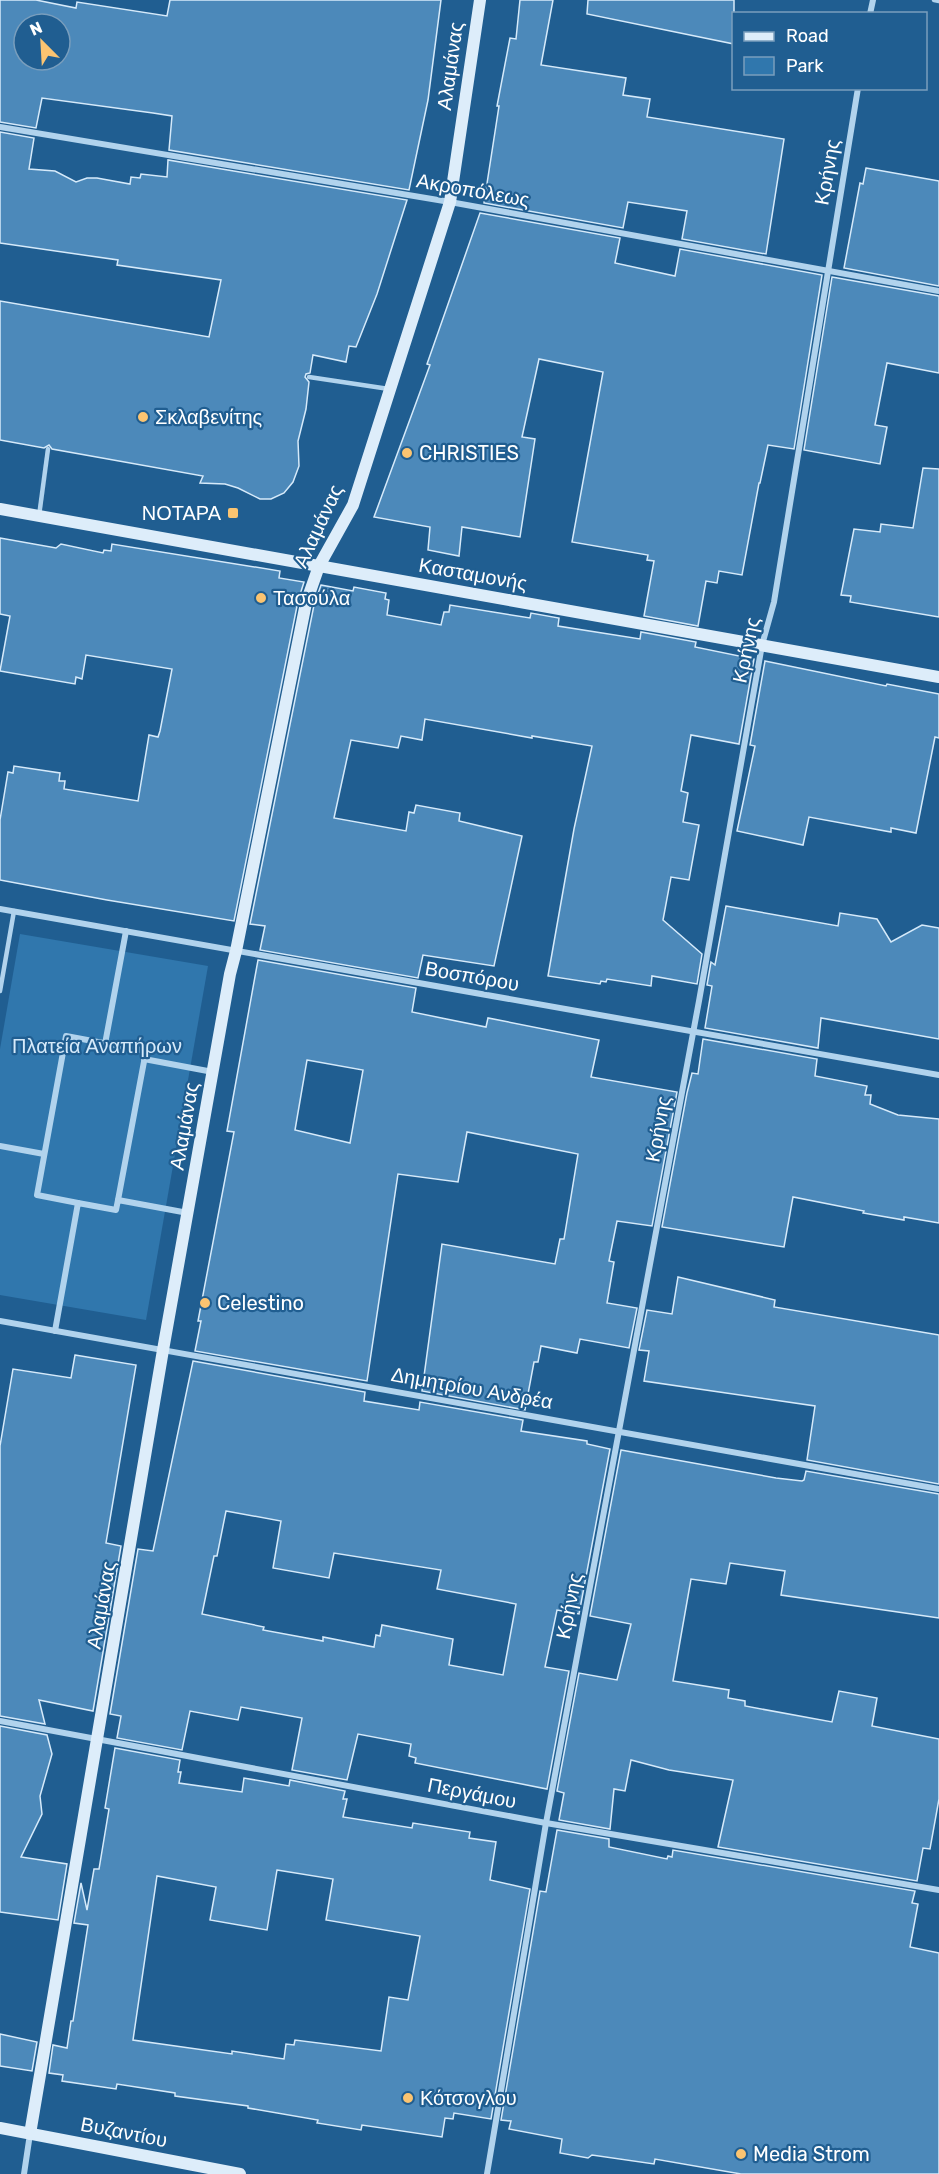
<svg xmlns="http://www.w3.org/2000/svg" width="939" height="2174" font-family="Rubik,sans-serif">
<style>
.green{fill:#3077ad}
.building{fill:#4c89ba;stroke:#d6eafa;stroke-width:1.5;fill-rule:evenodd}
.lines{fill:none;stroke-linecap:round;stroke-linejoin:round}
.lane{stroke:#b1d3ed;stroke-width:4.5}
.street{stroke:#b1d3ed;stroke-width:6}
.secondary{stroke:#ddedfa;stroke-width:12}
.poi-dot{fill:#fbc471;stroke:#205e91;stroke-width:2}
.labels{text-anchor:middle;stroke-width:4.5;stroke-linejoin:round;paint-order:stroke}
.street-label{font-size:20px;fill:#fff;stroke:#205e91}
.poi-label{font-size:20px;fill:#fff;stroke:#205e91;text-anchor:start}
.park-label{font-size:20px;fill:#d6eafa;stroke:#205e91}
</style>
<rect width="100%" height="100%" fill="#205e91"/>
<polygon class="green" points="20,934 208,966 146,1320 0,1295 0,1049"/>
<g class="building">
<path d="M0,0H36L76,8L77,2L167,16L170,0H441L428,100L409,190L169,150L172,116L153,113L42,98L36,128L0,122ZM24,24H60V60H24Z"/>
<polygon points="520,0 553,0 541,65 626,78 623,95 650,99 647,117 784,139 766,254 682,239 687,211 628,202 623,228 484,203 499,106 497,106 510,38 516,39"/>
<polygon points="588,0 734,0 734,44 587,14"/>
<polygon points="0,132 34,138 29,169 55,171 76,182 87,178 97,178 130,184 131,177 140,178 141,174 167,177 168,160 407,200 377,294 356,347 349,346 346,362 313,355 310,373 306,374 305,377 309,382 306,409 298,441 299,466 293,482 284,493 271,499 260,499 238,488 225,484 200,483 203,476 52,449 49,445 44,448 0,440 0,301 209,337 221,280 117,265 118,260 0,243"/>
<polygon points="866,168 939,181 939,286 844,268 860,183 863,184"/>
<polygon points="480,213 620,238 615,263 675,276 680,249 822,275 794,449 768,445 760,483 759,483 742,575 719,571 717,583 706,581 698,626 644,616 654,561 647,560 648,555 572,542 603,372 539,359 522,437 535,439 520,537 462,527 459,556 428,550 430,527 374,517 430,365 427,364"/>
<polygon points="832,277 939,296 939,373 887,363 875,425 887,427 880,464 804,450"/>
<polygon points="923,468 939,469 939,617 850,602 851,596 841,595 854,529 880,532 881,524 913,528"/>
<polygon points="0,538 56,548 61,544 103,553 104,550 111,551 112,544 280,571 279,578 304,582 298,601 234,921 107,900 0,880 0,820 8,772 13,773 14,766 60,773 59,781 65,781 64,789 138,801 149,735 158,737 160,731 172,669 86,655 82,679 76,677 75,684 0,671 10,616 0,614"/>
<polygon points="321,585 353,591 354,587 386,593 385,599 389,600 387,615 441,625 444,612 449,612 450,605 530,618 531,613 559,618 558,626 640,639 641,632 696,642 695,647 754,659 739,744 691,735 681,791 688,793 683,822 699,825 689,880 671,877 663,920 702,954 697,984 652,976 651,986 607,979 606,982 601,981 600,984 548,976 574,829 592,746 532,736 532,738 425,719 422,740 401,736 398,748 351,740 334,818 406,831 409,812 414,813 416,805 460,813 459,821 522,836 494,966 423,955 418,978 260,950 265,926 250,924 314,605"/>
<polygon points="765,661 886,686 887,684 939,694 939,738 935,737 916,833 891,828 891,832 809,817 803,845 737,831 755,746 750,745"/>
<polygon points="726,906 838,926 840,913 877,919 891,942 922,925 939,928 939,1039 821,1018 818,1048 705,1028 712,986 707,985 711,962 715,965"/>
<path d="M258,960L416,988L412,1012L486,1027L488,1018L599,1040L591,1077L677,1092L652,1226L617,1221L609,1261L614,1262L607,1303L637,1308L629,1348L580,1339L577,1353L541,1346L538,1362H534L525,1410L422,1391L442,1244L555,1264L560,1239H564L578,1154L467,1132L458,1182L398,1174L367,1381L195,1351L201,1321H198L234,1132L227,1131ZM307,1060L363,1070L350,1143L295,1130Z"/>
<polygon points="703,1039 817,1059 815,1076 867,1086 865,1095 871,1095 870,1104 898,1115 939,1119 939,1223 904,1217 904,1220 863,1213 864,1211 793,1197 784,1247 662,1227 687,1093 692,1073 698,1074"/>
<polygon points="678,1277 775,1300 774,1307 939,1335 939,1484 807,1460 815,1406 644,1381 649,1351 639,1350 647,1310 672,1314"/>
<polygon points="75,1355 136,1365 106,1543 121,1546 93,1711 39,1700 45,1724 0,1716 0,1446 13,1369 71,1378"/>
<path d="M193,1361L365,1392L364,1401L419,1410L420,1402L523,1420L521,1431L587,1441V1444L610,1449L579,1614L557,1610L545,1667L569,1671L547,1789L415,1763L416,1758L409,1756L411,1744L358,1734L347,1780L292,1770L302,1718L241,1707L238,1720L190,1711L182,1750L117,1738L121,1716L110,1714L138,1549L153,1551ZM226,1511L281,1521L273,1568L329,1578L334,1553L441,1570L437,1589L516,1604L503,1675L449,1665L453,1639L382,1625L380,1636L376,1635L374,1647L323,1637V1641L263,1630L264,1627L202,1614L214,1556H217Z"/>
<polygon points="621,1450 776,1478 802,1481 804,1480 806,1471 939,1494 939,1618 781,1595 785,1571 730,1563 726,1584 691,1579 673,1681 729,1690 728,1698 745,1701 745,1706 832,1722 839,1691 877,1698 872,1726 939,1739 939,1799 930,1849 923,1848 917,1881 718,1847 733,1780 669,1770 631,1760 625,1791 614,1789 610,1829 559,1820 564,1793 557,1791 579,1673 617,1680 631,1624 590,1616"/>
<polygon points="0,1726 47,1735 52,1754 40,1796 42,1814 21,1857 67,1864 58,1920 0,1912"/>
<path d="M115,1748L180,1760L178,1772H181L179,1783L242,1792L244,1778L289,1786L290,1780L345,1791L343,1799H347L343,1817L412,1828L413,1823L470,1832L469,1838L496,1842L490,1880L530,1889L491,2119L454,2113L453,2119L445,2118L442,2137L362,2125L361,2130L317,2123L318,2120L248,2108V2106L175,2096V2093L117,2084L116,2089L62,2081L63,2075L49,2073L53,2045L67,2048L71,2021H73L88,1925L74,1923L81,1883L87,1910L94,1869H99L109,1809L105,1808ZM277,1870L333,1879L326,1920L420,1936L408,2000L389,1997L381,2051L295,2040L294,2045L286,2044L284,2059L232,2051V2054L133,2040L157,1876L216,1887L210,1920L267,1930Z"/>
<polygon points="557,1830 609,1839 609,1847 667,1859 668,1856 672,1857 673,1850 915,1891 912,1903 918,1904 910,1947 939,1953 939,2174 741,2174 655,2159 654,2164 592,2155 588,2158 560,2153 562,2139 509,2129 511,2121 501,2120 540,1891 546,1892"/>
<polygon points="0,2034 37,2042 32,2071 0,2066"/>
</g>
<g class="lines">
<g class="lane">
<polyline points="934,0 939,1"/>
<polyline points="309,377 389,389"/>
<polyline points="39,516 48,449"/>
<polyline points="0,991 14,911"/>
</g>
<g class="street">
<polyline points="870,14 873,0"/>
<polyline points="0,127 450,202 939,291"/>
<polyline points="0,909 939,1075"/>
<polyline points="105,1044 126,931"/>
<polyline points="144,1059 213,1072"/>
<polyline points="0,1146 44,1154"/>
<polyline points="78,1203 37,1195 66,1036 146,1051 118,1200"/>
<polyline points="0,1321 939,1489"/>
<polyline points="55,1331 78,1203 116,1210 118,1200 188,1213"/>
<polyline points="0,1721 546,1823 939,1890"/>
<polyline points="24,2174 30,2134"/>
<polyline points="487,2174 546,1823 699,1001 762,645 774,602 858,88"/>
</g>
<g class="secondary">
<polyline points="0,509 939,677"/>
<polyline points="0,2128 240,2174"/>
<polyline points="30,2134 163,1350 230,974 236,951 306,603 319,566 353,505 450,202 480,0"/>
</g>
</g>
<g class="poi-dot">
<circle cx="143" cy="417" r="6"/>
<circle cx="407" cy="453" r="6"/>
<rect x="227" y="507" width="12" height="12" rx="3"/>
<circle cx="261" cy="598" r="6"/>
<circle cx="205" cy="1303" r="6"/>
<circle cx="408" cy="2098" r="6"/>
<circle cx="741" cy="2154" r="6"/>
</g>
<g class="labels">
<g class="street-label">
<text transform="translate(450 66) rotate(-82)" y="7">Αλαμάνας</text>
<text transform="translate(827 172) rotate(-80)" y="7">Κρήνης</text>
<text transform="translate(473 190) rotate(10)" y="7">Ακροπόλεως</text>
<text transform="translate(318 526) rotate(-65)" y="7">Αλαμάνας</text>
<text transform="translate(473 574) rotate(10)" y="7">Κασταμονής</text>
<text transform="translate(746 650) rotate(-78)" y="7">Κρήνης</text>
<text transform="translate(472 976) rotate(10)" y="7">Βοσπόρου</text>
<text transform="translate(184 1126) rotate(-80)" y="7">Αλαμάνας</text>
<text transform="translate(658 1129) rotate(-80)" y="7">Κρήνης</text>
<text transform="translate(472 1388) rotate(10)" y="7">Δημητρίου Ανδρέα</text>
<text transform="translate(101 1605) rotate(-80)" y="7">Αλαμάνας</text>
<text transform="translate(569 1606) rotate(-79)" y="7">Κρήνης</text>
<text transform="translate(472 1793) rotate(11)" y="7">Περγάμου</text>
<text transform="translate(124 2132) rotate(11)" y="7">Βυζαντίου</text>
</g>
<g class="poi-label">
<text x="155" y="424">Σκλαβενίτης</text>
<text x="419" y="460">CHRISTIES</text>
<text x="221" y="520" text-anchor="end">ΝΟΤΑΡΑ</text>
<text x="273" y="605">Τασούλα</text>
<text x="217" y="1310">Celestino</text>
<text x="420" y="2105">Κότσογλου</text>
<text x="753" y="2161">Media Strom</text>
</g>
<g class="park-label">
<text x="97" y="1053">Πλατεία Αναπήρων</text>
</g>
</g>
<rect x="732" y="12" width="195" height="78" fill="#205e91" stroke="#799ebd" stroke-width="1.5"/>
<rect x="744" y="32" width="30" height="9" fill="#ddedfa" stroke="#799ebd" stroke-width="1.5"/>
<text x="786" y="42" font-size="18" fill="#ffffff">Road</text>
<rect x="744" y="57" width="30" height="18" fill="#3077ad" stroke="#799ebd" stroke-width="1.5"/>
<text x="786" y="72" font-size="18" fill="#ffffff">Park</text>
<g transform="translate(42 42) rotate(336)"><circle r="28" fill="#205e91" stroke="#799ebd" stroke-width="1.5"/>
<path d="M0-4.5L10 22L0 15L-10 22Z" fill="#fbc471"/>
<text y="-9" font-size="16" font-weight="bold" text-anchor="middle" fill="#ffffff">N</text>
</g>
</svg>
